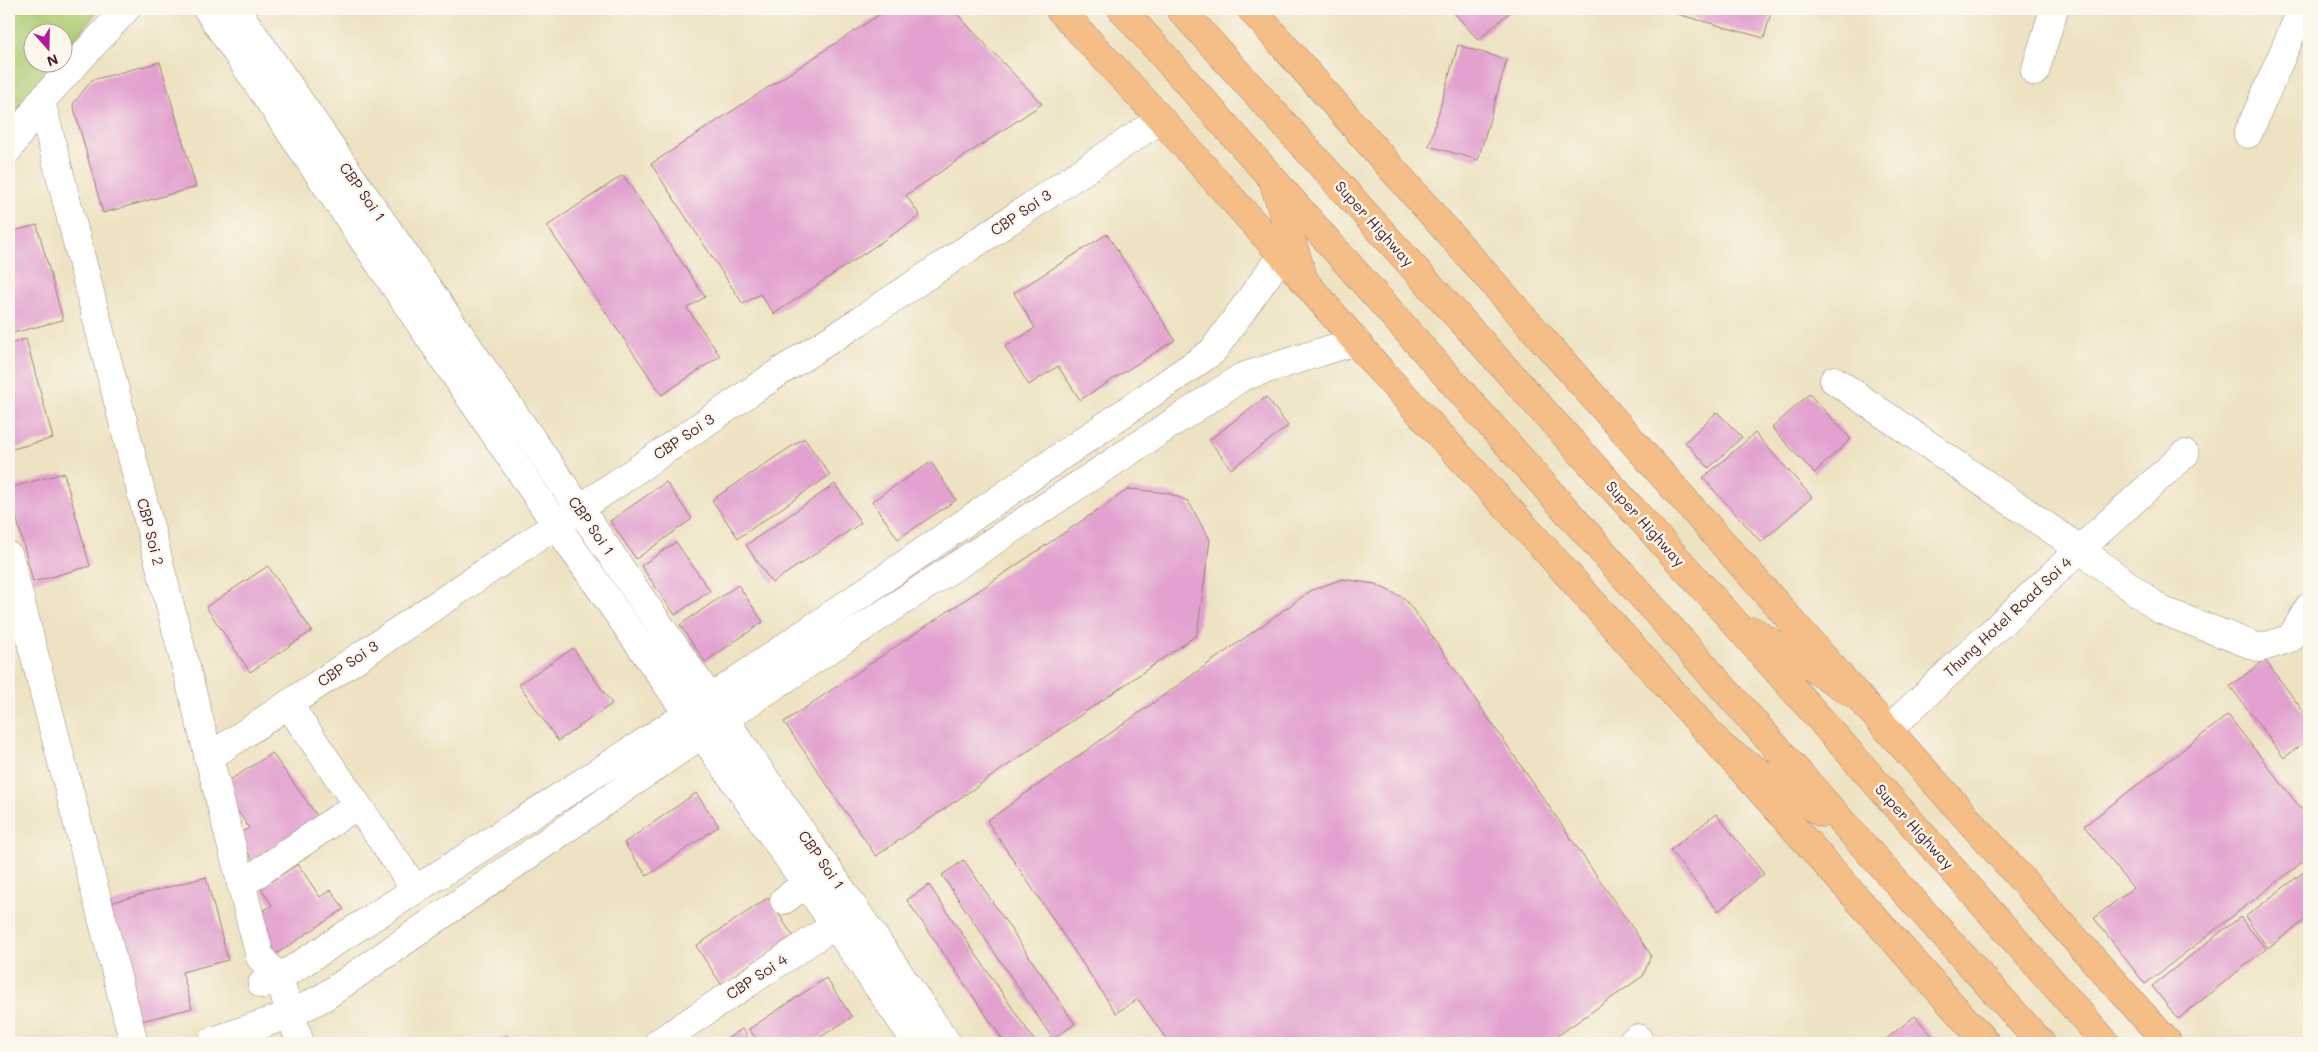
<svg xmlns="http://www.w3.org/2000/svg" width="2318" height="1052" font-family="Mali,sans-serif">
<style>
.green{fill:#adcd75;stroke:#7c7650}
.building{fill:#e2a1cf}
.lines{fill:none;stroke-linecap:round;stroke-linejoin:round}
.minor-casing{stroke:#9c8076;stroke-width:29}
.major-casing{stroke:#9c8076;stroke-width:29}
.highway-casing{stroke:#9c8076;stroke-width:29}
.minor{stroke:#fff;stroke-width:28}
.major{stroke:#f6be87;stroke-width:28}
.highway{stroke:#f6be87;stroke-width:28}
.labels{text-anchor:middle;stroke-width:5;stroke-linejoin:round;paint-order:stroke}
.street-label{font-size:15px;fill:#4a1f2b;stroke:#fbf7ec}
</style>
<rect width="100%" height="100%" fill="#fbf7ec"/>
<filter id="ink" filterUnits="userSpaceOnUse"><feTurbulence type="fractalNoise" baseFrequency=".02" numOctaves="2"/><feDisplacementMap in="SourceGraphic" scale="10" xChannelSelector="R" yChannelSelector="G"/><feConvolveMatrix kernelMatrix="1 2 1 2 8 2 1 2 1" color-interpolation-filters="sRGB"/></filter>
<filter id="wash" filterUnits="userSpaceOnUse"><feTurbulence type="fractalNoise" baseFrequency=".0096" numOctaves="4" result="noise"/><feDisplacementMap in="SourceGraphic" scale="20" xChannelSelector="R" yChannelSelector="G"/><feGaussianBlur stdDeviation="1.12" result="paint"/><feColorMatrix in="noise" values="0 0 0 0 0 0 0 0 0 0 0 0 0 0 0 0 0 1.4 0 .05"/><feComposite in="paint" operator="in"/></filter>
<g filter="url(#wash)">
<rect width="100%" height="100%" fill="#ede2c1"/>
<polygon class="green" points="9,9 99,9 63,54 62,32 32,32 32,62 56,63 9,120"/>
<g id="blocks">
<g class="building">
<polygon points="888,9 952,9 1042,104 906,195 920,216 774,314 760,294 743,304 651,164"/>
<polygon points="1451,9 1511,9 1512,10 1478,40"/>
<polygon points="1659,9 1772,9 1764,38"/>
<polygon points="1458,45 1507,60 1478,160 1429,146"/>
<polygon points="160,62 196,187 103,213 73,104 92,80"/>
<polygon points="623,175 705,297 687,308 720,356 662,395 547,226"/>
<polygon points="37,225 63,320 9,334 9,232"/>
<polygon points="1107,234 1175,340 1080,400 1058,366 1029,385 1005,347 1035,328 1014,293"/>
<polygon points="26,339 53,438 9,450 9,344"/>
<polygon points="1809,394 1851,439 1814,473 1772,428"/>
<polygon points="1266,397 1288,426 1231,469 1209,440"/>
<polygon points="1717,412 1742,437 1709,468 1685,442"/>
<polygon points="1755,433 1812,497 1761,542 1703,478"/>
<polygon points="804,438 830,475 738,538 712,500"/>
<polygon points="931,462 956,500 898,539 872,501"/>
<polygon points="64,473 90,566 33,582 9,488"/>
<polygon points="666,482 692,519 636,559 610,521"/>
<polygon points="835,484 861,523 772,583 746,545"/>
<polygon points="1129,489 1168,493 1188,501 1210,540 1197,635 876,856 784,722"/>
<polygon points="676,542 710,591 675,615 641,566"/>
<polygon points="268,566 312,631 250,672 206,607"/>
<polygon points="1342,579 1375,584 1404,598 1423,623 1651,955 1643,976 1547,1043 1169,1043 1138,999 1116,1013 987,821 1312,590"/>
<polygon points="738,585 763,622 705,662 680,625"/>
<polygon points="573,648 612,704 558,741 519,684"/>
<polygon points="2265,660 2309,719 2309,739 2284,758 2230,686"/>
<polygon points="2228,715 2309,819 2309,857 2145,984 2094,918 2133,888 2084,826"/>
<polygon points="272,753 318,817 253,860 236,836 249,828 221,786"/>
<polygon points="696,793 719,826 647,876 624,843"/>
<polygon points="1716,814 1764,874 1718,911 1670,850"/>
<polygon points="964,860 1075,1024 1053,1039 942,875"/>
<polygon points="298,864 320,897 331,890 344,909 276,954 263,935 269,931 257,915 272,905 261,888"/>
<polygon points="2309,868 2309,917 2268,948 2245,917"/>
<polygon points="206,877 228,960 182,972 192,1008 138,1022 106,904"/>
<polygon points="929,885 1036,1043 1005,1043 907,900"/>
<polygon points="768,898 793,936 721,984 696,946"/>
<polygon points="2240,917 2266,949 2178,1019 2152,986"/>
<polygon points="826,978 852,1017 811,1043 759,1043 749,1029"/>
<polygon points="1915,1016 1935,1039 1930,1043 1881,1043"/>
<polygon points="742,1029 752,1043 721,1043"/>
<polygon points="507,1036 513,1043 497,1043"/>
</g>
</g>
</g>
<g filter="url(#ink)">
<use href="#blocks" fill-opacity="0" stroke="#9c8076" stroke-width="1"/>
<g class="lines">
<g class="minor-casing">
<g id="minor">
<polyline points="207,9 572,548 917,1043"/>
<polyline points="236,9 947,1043"/>
<polyline points="2035,72 2054,9"/>
<polyline points="41,101 260,957 279,978 300,1043"/>
<polyline points="2248,134 2302,9"/>
<polyline points="9,149 41,101 126,9"/>
<polyline points="1834,380 2080,549 2185,454"/>
<polyline points="9,556 134,1043"/>
<polyline points="288,704 416,890"/>
<polyline points="1889,729 2080,549 2161,610 2260,648 2291,638 2309,607"/>
<polyline points="208,758 556,525 778,373 858,322 1161,119"/>
<polyline points="241,885 357,805"/>
<polyline points="784,900 806,884"/>
<polyline points="262,984 279,978 688,714 1212,352 1282,255"/>
<polyline points="212,1043 213,1041 291,1014 324,997 724,719 1242,377 1356,341"/>
<polyline points="658,1043 850,915"/>
<polyline points="1631,1043 1638,1038"/>
</g>
</g>
<g class="major-casing">
<g id="major">
<polyline points="1059,9 1161,119 1282,255 1381,371 1544,548 1986,1043"/>
<polyline points="1251,9 1840,676 2168,1043"/>
</g>
</g>
<g class="highway-casing">
<g id="highway">
<polyline points="1122,9 1852,833 2041,1043"/>
<polyline points="1180,9 1727,614 2106,1043"/>
<polyline points="1274,184 1304,280"/>
<polyline points="1753,631 1859,697"/>
<polyline points="1724,749 1822,813"/>
</g>
</g>
<use href="#minor" class="minor"/>
<use href="#major" class="major"/>
<use href="#highway" class="highway"/>
</g>
</g>
<g class="labels">
<g class="street-label">
<text transform="translate(362 192) rotate(55)" y="5">CBP Soi 1</text>
<text transform="translate(1021 213) rotate(-34)" y="5">CBP Soi 3</text>
<text transform="translate(1374 224) rotate(48)" y="5">Super Highway</text>
<text transform="translate(684 437) rotate(-34)" y="5">CBP Soi 3</text>
<text transform="translate(1645 524) rotate(48)" y="5">Super Highway</text>
<text transform="translate(591 526) rotate(55)" y="5">CBP Soi 1</text>
<text transform="translate(150 532) rotate(76)" y="5">CBP Soi 2</text>
<text transform="translate(2008 617) rotate(-43)" y="5">Thung Hotel Road Soi 4</text>
<text transform="translate(348 664) rotate(-34)" y="5">CBP Soi 3</text>
<text transform="translate(1914 827) rotate(48)" y="5">Super Highway</text>
<text transform="translate(821 860) rotate(55)" y="5">CBP Soi 1</text>
<text transform="translate(757 977) rotate(-33)" y="5">CBP Soi 4</text>
</g>
</g>
<rect width="2318" height="1052" fill="none" stroke="#fbf7ec" stroke-width="30"/>
<g transform="translate(48 48) rotate(160)"><circle r="24" fill="#fbf7ec" stroke="#b4a19f"/>
<path d="M0-4L9 19L0 12L-9 19Z" fill="#b5179e"/>
<text y="-8" font-size="14" font-weight="bold" text-anchor="middle" fill="#4a1f2b">N</text>
</g>
</svg>
